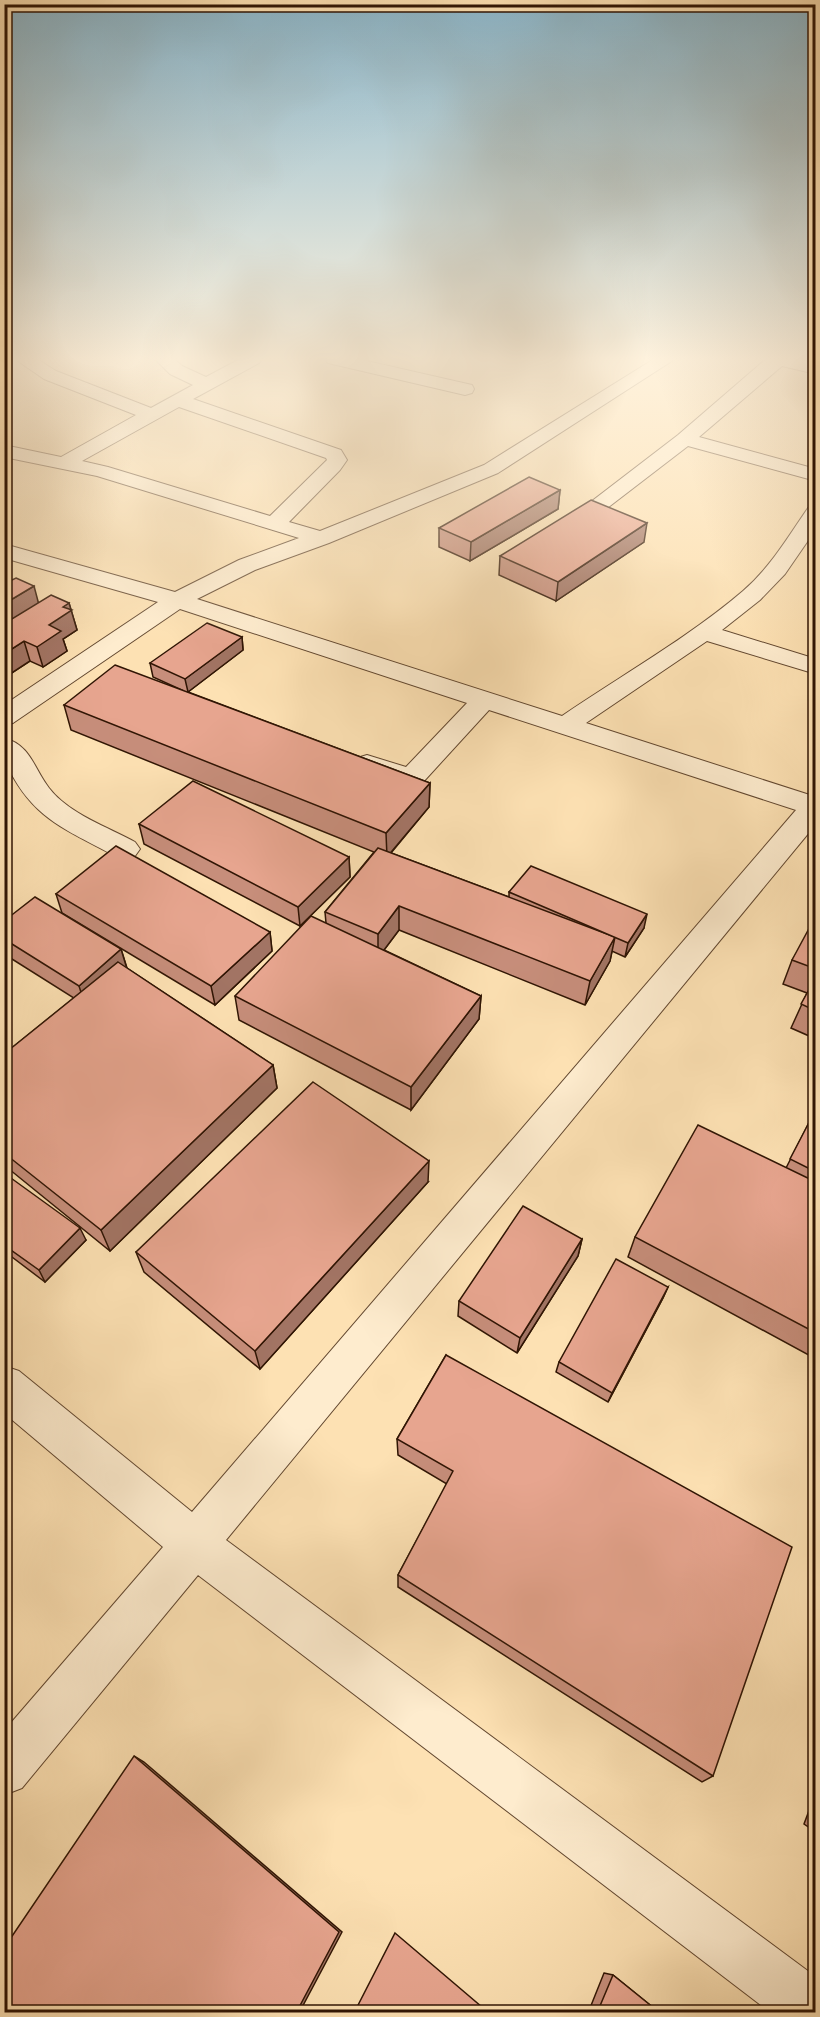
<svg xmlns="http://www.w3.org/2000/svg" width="820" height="2017" font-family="'IM FELL English',serif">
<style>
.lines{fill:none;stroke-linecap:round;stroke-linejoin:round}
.minor-casing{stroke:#634830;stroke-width:2}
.minor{fill:#feecce;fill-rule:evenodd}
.wall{fill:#c78e7b;stroke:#301504;stroke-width:1.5}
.shaded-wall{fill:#a27464;stroke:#301504;stroke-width:1.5}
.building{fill:#e7a58f;stroke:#301504;stroke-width:1.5}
</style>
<rect width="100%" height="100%" fill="#fde1b3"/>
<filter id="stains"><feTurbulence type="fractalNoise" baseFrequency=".00333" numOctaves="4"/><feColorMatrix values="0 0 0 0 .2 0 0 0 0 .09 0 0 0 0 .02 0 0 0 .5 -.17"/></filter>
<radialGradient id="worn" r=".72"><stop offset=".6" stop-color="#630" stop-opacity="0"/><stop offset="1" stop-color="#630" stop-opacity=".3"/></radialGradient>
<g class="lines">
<g class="minor-casing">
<g id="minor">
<path d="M15,359H37L56,371L151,408L193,385L170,374L155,359H174L182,366L206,377L240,359H262L259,363L193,399L341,450L347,460L340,470L289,522L320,531L484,465L654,359H675L498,473L329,543L255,570L197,599L562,716C622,675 688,638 743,591C770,568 788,537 808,508L816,507V529L785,574L760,600L722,630L816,659V674L707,641L586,723L816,797V824L226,1540L816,1977V2012H770L198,1575L22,1788L4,1795V1731L163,1547L4,1413V1366L19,1371L192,1512L796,810L489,710L425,780L403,786L357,770L353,764L357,758L367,755L406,767L467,703L180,609L13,723L4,725V705L158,602L4,558V544L175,592L239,560L299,538L97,476L4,457V445L61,457L136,415L44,379ZM179,407L326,458L327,460L270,516L108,467L82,461Z"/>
<polygon points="325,359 358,359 472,385 474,389 472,393 465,395 328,363"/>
<polygon points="766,359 797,359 816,363 816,374 782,366 699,437 816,469 816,481 688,446 606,509 599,511 592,509 588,505 592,501 678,435"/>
<path d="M4,738C31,745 34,769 49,788C69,814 108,827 135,842L140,849L135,856L125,859L115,856C63,828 31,818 5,761C3,755 4,744 4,738Z"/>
</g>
</g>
<use href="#minor" class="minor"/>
</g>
<g class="wall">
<polygon points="560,490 558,509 470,561 439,547 439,528"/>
<polygon points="644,542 556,601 499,575 500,556"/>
<polygon points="38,603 69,603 77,630 63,639 67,651 43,667 30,661 4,678"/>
<polygon points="242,637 243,650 188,692 430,783 429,807 391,853 509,897 509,892 644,928 625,957 612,951 610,961 585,1005 399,930 384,950 481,996 479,1019 411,1110 239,1020 235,996 326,923 325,912 374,852 71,730 64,705 182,690 153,677 150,663"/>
<polygon points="139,824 349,857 350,877 300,926 144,844"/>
<polygon points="56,894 270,932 272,951 215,1005 62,913"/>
<polygon points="4,921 121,949 127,968 273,1065 277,1088 110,1251 4,1165 4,1054 74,998 4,954"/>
<polygon points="816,925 816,1039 791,1028 807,993 783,984 792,960"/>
<polygon points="816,1109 816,1359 628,1257 635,1237 786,1168"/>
<polygon points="4,1173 86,1240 45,1282 4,1251"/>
<polygon points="428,1182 260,1369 144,1272 136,1252"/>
<polygon points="582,1239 578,1256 517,1353 458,1316 459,1301"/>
<polygon points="668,1287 663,1298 608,1402 556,1372 559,1362"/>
<polygon points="446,1355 713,1776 702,1782 398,1587 398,1575 447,1484 398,1455 397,1439"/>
<polygon points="816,1792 816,1832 804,1824"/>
<polygon points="604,1973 613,1975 660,2013 588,2013"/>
</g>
<g class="shaded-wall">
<polygon points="560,490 558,509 470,561 471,542"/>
<polygon points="647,523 644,542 556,601 558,582"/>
<polygon points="34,586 39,605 4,627 4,604"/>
<polygon points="69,603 77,630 63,639 67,651 43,667 37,647 49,625 63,607"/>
<polygon points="242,637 243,650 188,692 185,679"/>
<polygon points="24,641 30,661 4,678 4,654"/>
<polygon points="430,783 429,807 387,857 386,833"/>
<polygon points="349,857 350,877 300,926 298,907"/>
<polygon points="399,906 399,930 378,958 378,934"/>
<polygon points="647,914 644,928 625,957 628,943"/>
<polygon points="270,932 272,951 215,1005 211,986"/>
<polygon points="615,937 610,961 585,1005 590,981"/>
<polygon points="121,949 127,969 85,1005 79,986"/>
<polygon points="4,990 8,998 4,1001"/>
<polygon points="481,996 479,1019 411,1110 411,1087"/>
<polygon points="273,1065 277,1088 110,1251 101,1230"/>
<polygon points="429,1161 428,1182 260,1369 255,1351"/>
<polygon points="80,1228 86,1240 45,1282 39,1270"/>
<polygon points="582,1239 578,1256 517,1353 520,1338"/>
<polygon points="668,1287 663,1298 608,1402 612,1393"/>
<polygon points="134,1756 144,1762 342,1932 299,2013 296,2013"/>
</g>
<g class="building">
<polygon points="529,477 560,490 471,542 439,528"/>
<polygon points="591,500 647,523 558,582 500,556"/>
<polygon points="16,578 34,586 4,604 4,581 8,582"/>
<polygon points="51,595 69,603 63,607 72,610 49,625 61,631 37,647 24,641 4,654 4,616 12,619"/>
<polygon points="207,623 242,637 185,679 150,663"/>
<polygon points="115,665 430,783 386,833 64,705"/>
<polygon points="193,781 349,857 298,907 139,824"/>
<polygon points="116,846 270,932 211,986 56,894"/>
<polygon points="378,848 615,937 590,981 399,906 378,934 325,912"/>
<polygon points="531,866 647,914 628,943 509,892"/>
<polygon points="35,897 121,949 79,986 4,939 4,921"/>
<polygon points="311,916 481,996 411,1087 235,996"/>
<polygon points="812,923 816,925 816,969 792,960"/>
<polygon points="118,962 273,1065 101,1230 4,1153 4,1054"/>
<polygon points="816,977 816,1011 801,1004"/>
<polygon points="313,1082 429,1161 255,1351 136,1252"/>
<polygon points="816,1109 816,1172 790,1159"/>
<polygon points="698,1125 816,1182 816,1333 635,1237"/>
<polygon points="4,1173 80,1228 39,1270 4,1245"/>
<polygon points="523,1206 582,1239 520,1338 459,1301"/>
<polygon points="616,1259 668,1287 612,1393 559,1362"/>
<polygon points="446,1355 792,1547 713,1776 398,1575 453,1471 397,1439"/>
<polygon points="134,1756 339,1932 296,2013 4,2013 4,1948"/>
<polygon points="395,1933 489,2013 354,2013"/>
<polygon points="613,1975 660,2013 597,2013"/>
</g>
<linearGradient id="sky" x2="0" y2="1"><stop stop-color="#8bb8ce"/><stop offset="0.56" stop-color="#fef2dd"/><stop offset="1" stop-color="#fef2dd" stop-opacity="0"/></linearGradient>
<rect width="820" height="641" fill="url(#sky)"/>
<rect width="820" height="2017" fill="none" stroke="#fde1b3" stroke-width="24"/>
<rect x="6" y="6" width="808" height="2005" fill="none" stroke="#301504" stroke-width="3"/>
<rect x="12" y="12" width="796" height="1993" fill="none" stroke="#301504" stroke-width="1.5"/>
<rect width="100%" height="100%" filter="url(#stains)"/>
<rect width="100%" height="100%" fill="url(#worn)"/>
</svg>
